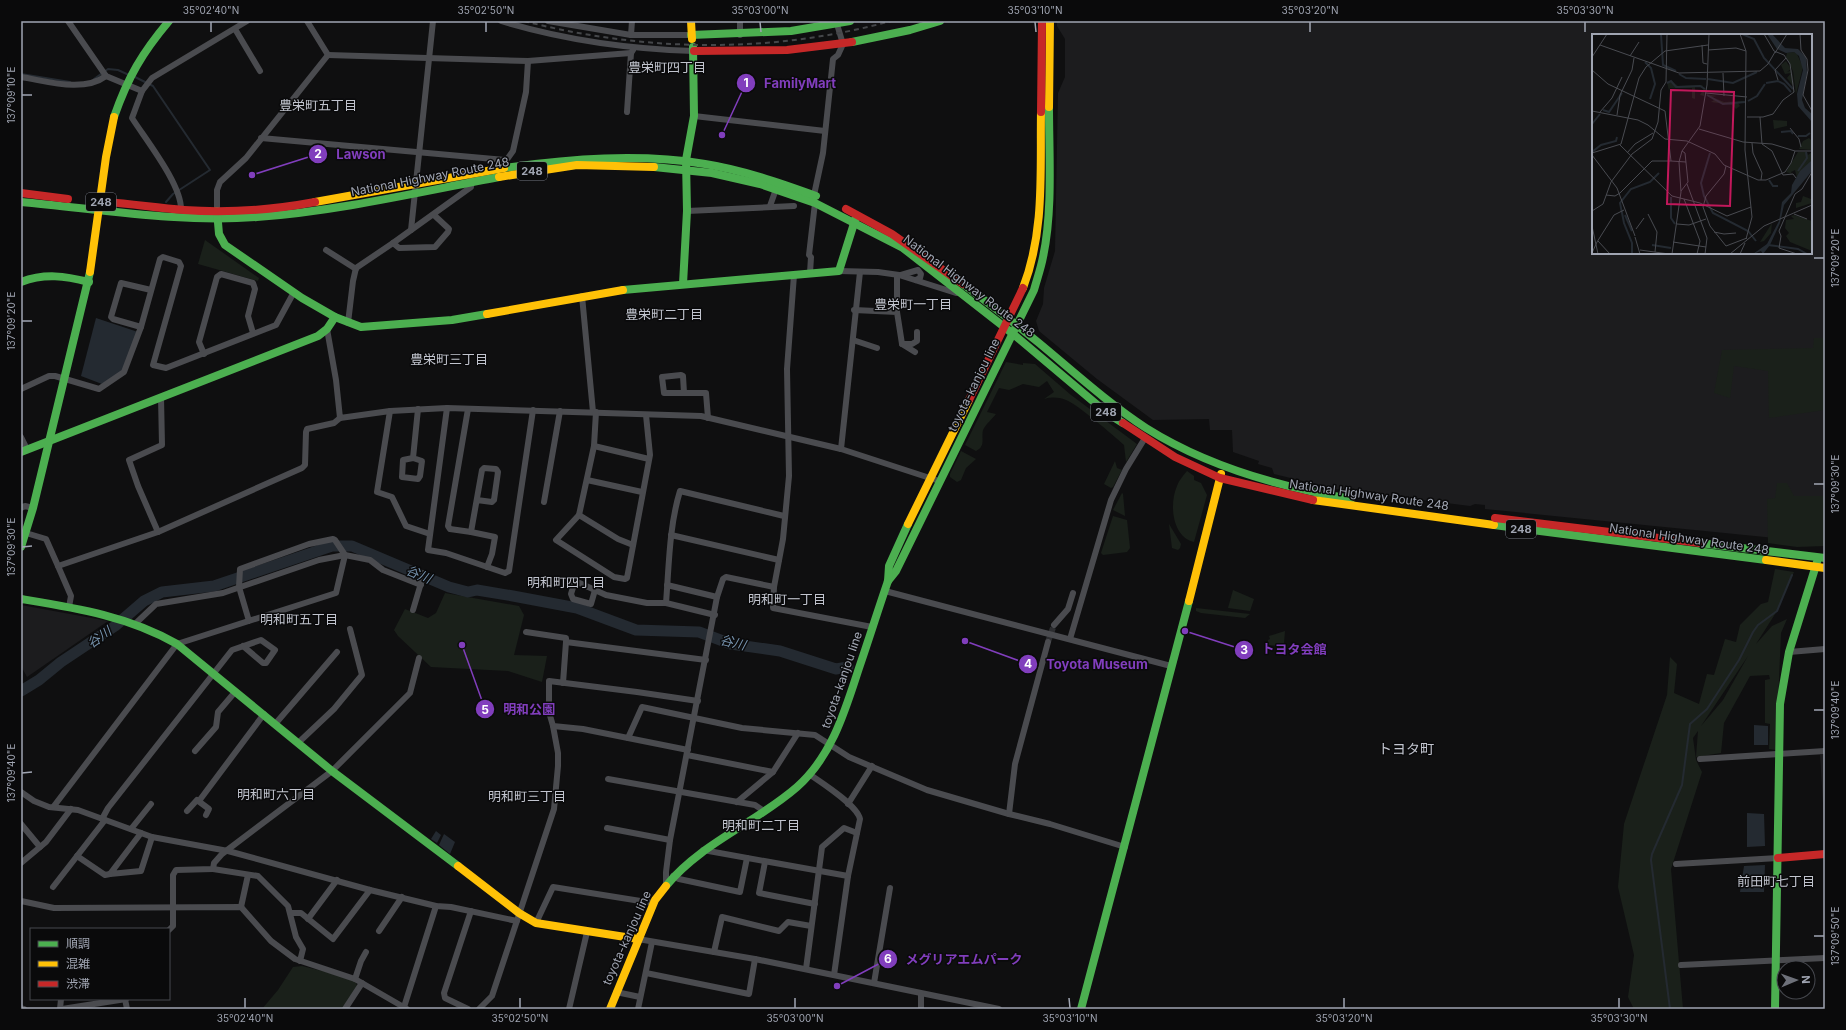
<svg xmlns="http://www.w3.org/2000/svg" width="1846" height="1030" font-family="Inter,'Noto Sans JP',sans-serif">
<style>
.built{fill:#1c1c1e;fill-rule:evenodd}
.green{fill:#1a201a;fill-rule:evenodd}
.water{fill:#242a31}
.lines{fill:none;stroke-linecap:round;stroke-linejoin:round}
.stream{stroke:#242a31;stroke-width:2}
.river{stroke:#242a31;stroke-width:11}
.street-tunnel{stroke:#2c2d30;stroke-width:6;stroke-dasharray:6 3;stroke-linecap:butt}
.street{stroke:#4a4b4f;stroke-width:6}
.fast{stroke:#4caf50;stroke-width:8}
.slow{stroke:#ffc107;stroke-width:8}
.jam{stroke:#c62828;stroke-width:8}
.rail{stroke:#444649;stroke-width:2;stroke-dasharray:5 4;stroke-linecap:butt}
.ticks{fill:none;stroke:#a0a5b2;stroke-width:1.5}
.labels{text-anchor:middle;stroke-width:3;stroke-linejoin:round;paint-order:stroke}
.shield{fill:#0a0a0b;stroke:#737680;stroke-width:1}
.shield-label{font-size:11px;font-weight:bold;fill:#a0a5b2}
.street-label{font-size:12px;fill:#a0a5b2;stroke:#0a0a0b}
.neighbourhood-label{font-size:13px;fill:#c1c4ce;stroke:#0a0a0b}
.water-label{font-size:13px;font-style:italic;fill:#7693ae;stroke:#0a0a0b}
.quarter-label{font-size:14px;fill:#c1c4ce;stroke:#0a0a0b}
.inset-river{fill:none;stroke:#242a31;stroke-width:2}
.inset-road{fill:none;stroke:#494b51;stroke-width:1}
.view{fill:#c2185b;fill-opacity:0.15;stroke:#c2185b;stroke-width:2}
.inset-edge{fill:none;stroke:#a0a5b2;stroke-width:2}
.leader{fill:none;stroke:#813ebd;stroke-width:1.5}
.callout-dot{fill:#813ebd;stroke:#0a0a0b;stroke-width:1.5}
.mark-label{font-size:12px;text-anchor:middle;font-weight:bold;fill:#fff}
.callout-label{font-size:13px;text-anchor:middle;font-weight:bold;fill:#813ebd;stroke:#0a0a0b;stroke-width:3;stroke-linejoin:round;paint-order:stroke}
.neatline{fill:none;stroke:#a0a5b2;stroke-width:1.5}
.ticks-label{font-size:10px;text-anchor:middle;fill:#a0a5b2}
</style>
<rect width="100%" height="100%" fill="#0f0f10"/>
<g class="built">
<path d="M1057,21H1825V543L1485,509V505L1475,504L1470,506L1336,489L1274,474L1272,468L1258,464L1259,461L1233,452L1232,430H1210L1209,419L1153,420L1097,379L1039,331L1036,321L1043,304L1044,288L1055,251L1058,93L1065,77V39L1057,26ZM1593,35H1811V253H1593Z"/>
<polygon points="21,605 108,621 27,677 21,666"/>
<polygon points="1825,754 1825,836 1820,755"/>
</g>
<g class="green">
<polygon points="205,240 259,278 258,281 198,264"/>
<polygon points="1814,338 1825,338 1825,410 1769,418 1768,371 1734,366 1730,398 1714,393 1722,350 1813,348"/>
<path d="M1006,362L1023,365V363L1035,364L1071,395L1137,444L1126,462L1124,445C1114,436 1076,403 1066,400C1058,397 1051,397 1044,399L1054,392L1047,381L1039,387L1023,384L1009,390L999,388L987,412L996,414C992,419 986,424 983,430C981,439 986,446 976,451L965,445Z"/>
<polygon points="961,451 976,459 966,468 961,480 957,482 950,477 950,474"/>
<polygon points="1115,461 1117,468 1122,470 1113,487 1111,488 1104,484"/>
<path d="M1187,471L1194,476V480L1201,483L1207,495L1194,542C1172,537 1169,504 1177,486C1179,480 1183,476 1187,471Z"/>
<polygon points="1777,483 1787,483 1794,496 1825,496 1825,546 1797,547 1768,543 1767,499 1775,498"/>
<polygon points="1122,493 1123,494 1125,516 1113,510"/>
<polygon points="1113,516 1127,520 1130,548 1127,552 1103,555 1101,553"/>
<polygon points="1169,524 1181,544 1180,548 1178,550 1172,548"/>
<path d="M1775,569L1794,572L1777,611L1756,644L1772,626L1787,619L1781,633L1776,750L1769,749L1770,724L1765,723V680L1770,679L1769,675L1750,676L1724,723L1721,753L1696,757L1698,731L1693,738L1696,760L1702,772L1671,869L1683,1009H1634L1628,997L1634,955L1618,887L1624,824L1667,695L1670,657L1677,664L1674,693L1699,704L1707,674L1714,675L1725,639L1736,642L1740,625L1761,604L1768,602ZM1748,656L1723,700L1701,726Z"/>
<polygon points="1233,590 1254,599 1250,611 1228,608"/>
<polygon points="445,593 519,606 524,615 514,655 547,656 542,682 508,671 431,667 398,636 394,630 405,609 428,618 436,613"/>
<polygon points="1196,608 1250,614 1245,618 1201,613 1196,611"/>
<polygon points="1285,631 1284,643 1281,646 1268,645 1268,640 1270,639 1269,636"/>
<polygon points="302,966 355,979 357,986 342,1009 262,1009 278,990 293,967"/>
</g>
<g class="water">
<polygon points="96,318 138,332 124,370 102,384 81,376"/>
<polygon points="1754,725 1768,726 1768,745 1754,745"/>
<polygon points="1747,813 1764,814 1765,846 1747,847"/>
<polygon points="436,831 441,835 437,843 431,839"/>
<polygon points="444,834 455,842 450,854 439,845"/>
<polygon points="1765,865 1764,892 1740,892 1744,866"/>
</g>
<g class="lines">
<g class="stream">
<polyline points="21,74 70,82"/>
<polyline points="133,76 153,86 210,170 173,194 166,202"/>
<polyline points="94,79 108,69 118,70 129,75"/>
<polyline points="1670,1009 1651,860 1652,854 1682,785 1690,724 1707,709 1739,660 1753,632 1758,625 1777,611 1792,575"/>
</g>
<polyline class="river" points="21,691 39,680 61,662 115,626 144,601 162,592 214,586 332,546 352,546 449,587 468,592 477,590 513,596 577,608 636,630 699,632 731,644 780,651 836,669 848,667"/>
<polyline class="street-tunnel" points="1048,642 1054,625"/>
<g class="street">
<polyline points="68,21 106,76 142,91"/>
<polyline points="307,21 328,55"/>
<path d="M501,21C564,40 628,49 694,51"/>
<polyline points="548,21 631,35 691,35"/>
<polyline points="740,21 740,35"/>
<polyline points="235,29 260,71"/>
<polyline points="631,35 632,21"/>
<polyline points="328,55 528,61 631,53"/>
<path d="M21,77C47,81 83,93 106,76"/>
<polyline points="627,112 631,53 633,50"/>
<polyline points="694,116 825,131"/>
<polyline points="261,138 505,160 508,158 513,151 526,92 528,61"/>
<polyline points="814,195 823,153 833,59 838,55 843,44 836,21"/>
<polyline points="770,206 776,189"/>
<path d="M181,210C182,185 146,140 132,118L142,91L152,78L247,21"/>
<polyline points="217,211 217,190 220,182 246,158 328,55"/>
<polyline points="687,211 794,206"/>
<polyline points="411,230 433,21"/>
<polyline points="393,243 399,248 435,247 448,232 449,229 434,215"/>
<polyline points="326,250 356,269"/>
<polyline points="839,271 878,272 899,275 956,293"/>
<polyline points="810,273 811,257 809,255 815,203"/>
<polyline points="897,275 897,312"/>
<polyline points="901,275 918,270 921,274 920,278 916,280"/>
<polyline points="582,296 593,412"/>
<polyline points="854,310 897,312 902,344 915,352"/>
<polyline points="348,323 353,281 356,268 393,243 471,187 471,181"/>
<polyline points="141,327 113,319 111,317 121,283 151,290"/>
<polyline points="327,329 336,380 340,418 390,411 447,408 701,416 841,449 939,481"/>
<polyline points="853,340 877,348"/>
<polyline points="902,344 912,344 917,341 917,332"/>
<polyline points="204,354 199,342 217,277 221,274 253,283 255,289 248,316 253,333"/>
<polyline points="21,389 49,376 55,376 99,389 124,372 141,327 160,259 163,257 179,262 181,266 153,365 166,368 276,325 294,292"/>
<polyline points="684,393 683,376 681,375 662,377 664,393 706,393 708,418"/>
<polyline points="447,408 428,550 446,553 505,573 509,571 533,410"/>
<polyline points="468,409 448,526 450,529 471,532"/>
<polyline points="390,411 377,492 392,497 406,526 430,534"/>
<polyline points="596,412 594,446 579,515 556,540 614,577 625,579 627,578 650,455 646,415"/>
<polyline points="21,437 27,449"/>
<polyline points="594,446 649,459"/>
<polyline points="841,449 860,272"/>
<polyline points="413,458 403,460 402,477 418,479 420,476 422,461 413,458 418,409"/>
<polyline points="587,480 642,492"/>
<polyline points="477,500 492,502 494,500 498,472 496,469 484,468 482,470 471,532 495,537 492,554 487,567"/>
<polyline points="544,502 560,411"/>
<polyline points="21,508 25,506 33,508"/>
<polyline points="579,515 618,539 633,545"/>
<polyline points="158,532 138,486 129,460 162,445 161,397"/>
<polyline points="26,533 46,539 58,566"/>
<polyline points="671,535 779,560"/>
<polyline points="667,585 717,597"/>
<polyline points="774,587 773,608 872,627"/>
<polyline points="595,590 591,604 573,599 571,594 575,581 606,595 647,603 666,603 715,615"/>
<polyline points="885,591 1171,666"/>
<path d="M666,603C669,566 669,527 680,491L784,516"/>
<polyline points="69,607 71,596 58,566 158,532 302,468 305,465 306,432 307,429 334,423 340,418"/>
<polyline points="413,610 424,573"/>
<polyline points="135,624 156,604 223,593 319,560 345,555 370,560 383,570 421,585"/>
<polyline points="1054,625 1068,609 1073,593"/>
<polyline points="526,632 566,638 566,642 706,660"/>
<polyline points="1070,639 1111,500 1126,469 1145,438"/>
<polyline points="1789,652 1825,649"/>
<polyline points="563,683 566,642"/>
<polyline points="276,723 337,652"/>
<polyline points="628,738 642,707 742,728 815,735 849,757 927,790 1009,814 1050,824 1125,847"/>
<polyline points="298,743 334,709 362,675 350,629"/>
<polyline points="688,750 583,729 553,726 549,712 549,681 637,692 698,701"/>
<polyline points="195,751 216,727 218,712 235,692"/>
<polyline points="687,755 773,772 737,802"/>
<polyline points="1700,759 1825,751"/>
<polyline points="773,772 798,733"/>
<path d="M809,774C822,783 857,805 860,819L848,876L834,975"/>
<polyline points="608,779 755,805 764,811"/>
<polyline points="21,792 34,801 49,807 78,810 152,837 228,851 370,890 436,906 451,907 517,921"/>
<polyline points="199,801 264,714"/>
<polyline points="848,804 872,766"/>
<polyline points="54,806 177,644 336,593 345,555 335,540 333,539 309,544 240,569 239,587 249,621"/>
<polyline points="187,811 197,800 209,809 206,815"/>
<polyline points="1009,814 1015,764 1048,642"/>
<polyline points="102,819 108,808 232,650 261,640 275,650 266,663 263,663 243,646"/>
<polyline points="21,824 40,847"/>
<polyline points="607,828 670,840"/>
<polyline points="131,829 151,804"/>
<polyline points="141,833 110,874 141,871 152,837"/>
<polyline points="703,850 848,876"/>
<polyline points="77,856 105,875 110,874"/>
<polyline points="765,862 759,893 815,904"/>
<polyline points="21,863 46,842 71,809"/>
<polyline points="1676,864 1778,858"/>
<polyline points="213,869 258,876 288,906 296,937 303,949 300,961"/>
<polyline points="673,876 679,879 740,892 747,858"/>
<polyline points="666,884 666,872 670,840 717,597 723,579 726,577 774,587 783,539 789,476 787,369 794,275"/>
<polyline points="53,887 105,820"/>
<polyline points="21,901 54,908 241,907 271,941 295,959 355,979 407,1009"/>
<polyline points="241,907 248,875"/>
<polyline points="291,913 301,913 333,939 370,890"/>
<polyline points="308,919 337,880"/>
<polyline points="536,923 553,887 653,903"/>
<polyline points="169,930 173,926 173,875 176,870 213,869 214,863 222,854 332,771 410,693 419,658"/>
<polyline points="379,931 402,897"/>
<polyline points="638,939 755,959 999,1009"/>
<polyline points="714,952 722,917 779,931 788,922 811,926"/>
<polyline points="1681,965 1825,958"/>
<polyline points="806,969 822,847 844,828 857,833"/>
<polyline points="646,973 749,994 755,959"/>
<polyline points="355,979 361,961 366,952"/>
<polyline points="874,983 890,888"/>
<polyline points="616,992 640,997"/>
<polyline points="125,999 127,1009"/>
<polyline points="404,1007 436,906"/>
<polyline points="21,1008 24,1009"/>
<polyline points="60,1009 61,999"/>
<polyline points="62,1009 126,999"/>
<polyline points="345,1009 362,983"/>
<polyline points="468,1009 445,998 444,993 471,911"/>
<polyline points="479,1009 492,996 554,809 558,766 558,753 553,726"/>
<polyline points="569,1009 587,932"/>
<polyline points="638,1009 652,942"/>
<polyline points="921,1009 921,994"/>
</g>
<g class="fast">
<polyline points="691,35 791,31 850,21"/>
<polyline points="852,42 910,30 940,21"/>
<path d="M114,117C128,77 142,53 169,21"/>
<polyline points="654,167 712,173 760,184 815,203 903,248 1012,333 1107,413 1123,423"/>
<path d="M504,168C570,159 638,153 705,164C743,170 780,183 816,196"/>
<path d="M21,202C99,209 179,223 257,217C338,211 419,192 499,177"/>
<polyline points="217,211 219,234 225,245 302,298 335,317 361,327 452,320 487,314"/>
<path d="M21,282C45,273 65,276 89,282"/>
<polyline points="683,284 687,211 686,160 694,116 693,47"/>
<path d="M963,284C989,303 1014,323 1039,343C1074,372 1108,403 1146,428C1208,467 1279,487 1351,499"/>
<polyline points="623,290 839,271 856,217"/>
<polyline points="21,452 318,336 327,329 335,317"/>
<polyline points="1494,525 1766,560"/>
<polyline points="1700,543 1825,558"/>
<polyline points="21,547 33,508 90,272"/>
<path d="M888,581L896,571L1034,290C1037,279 1041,268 1043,257C1053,210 1049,156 1049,107"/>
<path d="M21,599C76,608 128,616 177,644L332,771L458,866"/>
<path d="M666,886C701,843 756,823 797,787C832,756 845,711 859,668C869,639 878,610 888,581L889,566L908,524"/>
<polyline points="1081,1009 1189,601"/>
<polyline points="1775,1009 1780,704 1789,652 1817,562"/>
</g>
<g class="slow">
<polyline points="691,21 692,39"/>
<polyline points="1049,107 1050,21"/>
<polyline points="499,177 577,165 654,167"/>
<polyline points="315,202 504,168"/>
<polyline points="90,272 106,157 114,117"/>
<path d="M1023,288C1045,231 1040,171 1041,112"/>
<polyline points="487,314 623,290"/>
<polyline points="1313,500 1494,525"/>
<polyline points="908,524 969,400"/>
<polyline points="1766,560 1825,568"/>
<polyline points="1189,601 1221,474"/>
<polyline points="458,866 519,913 536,923 638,939"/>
<polyline points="610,1009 655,900 666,886"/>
</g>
<g class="jam">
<polyline points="694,51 787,50 852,42"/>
<polyline points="1041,112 1042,21"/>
<polyline points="21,193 68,199"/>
<path d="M107,202C133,204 158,208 184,210C227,213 272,210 315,202"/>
<polyline points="846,209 892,234 963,284"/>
<polyline points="969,400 1023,288"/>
<polyline points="1123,423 1175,457 1220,478 1313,500"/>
<polyline points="1495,518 1700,543"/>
<polyline points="1778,858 1825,854"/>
</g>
<path class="rail" d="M524,21C644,52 771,54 891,21"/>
</g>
<path class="ticks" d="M211,22V32M486,22V32M760,22L761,32M1035,22L1036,32M1310,22V32M1585,22V32M22,95H32M1814,258H1824M22,321H32M1814,484H1824M22,547L32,546M1814,710H1824M22,773L32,772M1814,936H1824M245,998V1008M520,998V1008M795,998V1008M1069,998L1070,1008M1344,998V1008M1619,998V1008"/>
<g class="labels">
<g class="shield">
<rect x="517" y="162" width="30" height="18" rx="3"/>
<rect x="86" y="193" width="30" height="18" rx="3"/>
<rect x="1091" y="403" width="30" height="18" rx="3"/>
<rect x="1506" y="520" width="30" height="18" rx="3"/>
</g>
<g class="shield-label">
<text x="532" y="175">248</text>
<text x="101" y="206">248</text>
<text x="1106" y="416">248</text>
<text x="1521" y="533">248</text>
</g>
<g class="street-label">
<text transform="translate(430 177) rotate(-11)" y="4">National Highway Route 248</text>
<text transform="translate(969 286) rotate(37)" y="4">National Highway Route 248</text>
<text transform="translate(974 385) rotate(-64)" y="4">toyota-kanjou line</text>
<text transform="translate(1369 495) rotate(8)" y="4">National Highway Route 248</text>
<text transform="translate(1689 539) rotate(8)" y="4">National Highway Route 248</text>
<text transform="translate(842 680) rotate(-71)" y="4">toyota-kanjou line</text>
<text transform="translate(627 938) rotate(-66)" y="4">toyota-kanjou line</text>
</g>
<g class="neighbourhood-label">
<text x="667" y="72">豊栄町四丁目</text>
<text x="318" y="110">豊栄町五丁目</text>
<text x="913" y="309">豊栄町一丁目</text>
<text x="664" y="319">豊栄町二丁目</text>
<text x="449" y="364">豊栄町三丁目</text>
<text x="566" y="587">明和町四丁目</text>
<text x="787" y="604">明和町一丁目</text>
<text x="299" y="624">明和町五丁目</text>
<text x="276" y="799">明和町六丁目</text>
<text x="527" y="801">明和町三丁目</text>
<text x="761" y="830">明和町二丁目</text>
<text x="1776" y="886">前田町七丁目</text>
</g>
<g class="water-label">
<text transform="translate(419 574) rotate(23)" y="5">谷川</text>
<text transform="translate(99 637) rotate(-35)" y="5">谷川</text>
<text transform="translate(733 642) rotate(14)" y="5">谷川</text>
</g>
<g class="quarter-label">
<text x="1406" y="754">トヨタ町</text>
</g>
</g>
<g transform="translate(1592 34)">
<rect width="220" height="220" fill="#0f0f10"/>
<path d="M202,18L205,20L200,25L205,20L211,33L204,60L201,37L194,23L195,19ZM194,27L199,35L195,38L200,36L202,50L201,51L202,57L201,60V52L195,44L199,39L193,40L189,31ZM80,47L86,52L110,51L113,55L112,62L108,61L111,56L110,52L103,53V65L100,64V54H78L77,57L75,48ZM114,60L125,62L120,63L132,68L155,67L146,69L148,72L144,75L140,71L119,68L122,66ZM181,86L195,87V92L182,95ZM217,104L220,107V116L207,115L211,107ZM206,118H215L216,121L220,118V126L205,144L203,136L199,138L200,140L194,138ZM211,162L219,165L220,169L204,174V169L209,168ZM202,181L220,187V217L198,208L194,202L197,199L193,194L194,186L202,185L199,182ZM180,189L179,199L172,207L168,208Z" fill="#1a201a"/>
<path d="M175,0H180L193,14L206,15L214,23L215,39L210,66L213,74L220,80V88L206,72L205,60L211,36L207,22L202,18L194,19L185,15ZM220,126V137L192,171L188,189L178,211L171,220L169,217L161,220L175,210L187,187L190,168L199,159L200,151L208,137Z" fill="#242a31"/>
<path class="inset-river" d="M69,0L71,31L84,37M150,0L162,5L172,24L201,55M53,28L59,34L63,50L58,65M87,40L94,44L114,45M116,45L141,49L165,38M75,49L79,47L84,53L108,52L113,55M174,49L186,47L192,50L199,58M115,61L131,70L153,68M156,67L165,62L173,50M11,76L17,78L30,59M0,90L8,80M189,98L199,97L201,100M206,102H214L218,99M0,118L9,111L24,107L25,103M118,119L109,149L112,162L121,179L156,197L164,207M206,137L215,124L214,118M177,146L181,152H186M79,163V184L83,190M33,181L40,197M60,211L79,214M176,211L206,215L215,220M40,220V209L32,189L28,169L39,155L58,148L67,139"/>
<path class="inset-road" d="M148,0L154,17L153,116L160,183L154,205M208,0L209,16L215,25L216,36L211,61L220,77M8,11L87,39L168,37L176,30L183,18M110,11L111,29L115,30M116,16L144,14L154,17M183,19L195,0M38,22L47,8M0,23L15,0M0,36L16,50L73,77L79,127M131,39L132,62M186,46L183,36L194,24M114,59L155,63M0,77L46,86L56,91L73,105L95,107L123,120L132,131L166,146H174L193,138L199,129L203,117H220M8,78L20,64L30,43M25,81L28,61L40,36L42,24M155,83H171L181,80L191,66L202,58L198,30L192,21L182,17L172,0M168,83L170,110L180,117L191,141L201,140L204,144M66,88L69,56L74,48L75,0M198,94L207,105L209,113M107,95L151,108L180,110L203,117M160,109L161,119L170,139L169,146M28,111L80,162L108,169L135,182L159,173M0,119L29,110L47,44L54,33L73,17L116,11M35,119L43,110L61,99M0,121L25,154L43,202M79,127L94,128M134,132L132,140L114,162L111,173L118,192L134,212M95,150L115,204L113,220M89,157L96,148L93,119L90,117M14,161L23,162L28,159L60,127H79M92,165L108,207L105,220M0,177L11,170L19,148L40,120L60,105L66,88M56,180L65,198L63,218M202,180L215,185M85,190L97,191L114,185M0,192L6,220M44,195L52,184M122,198L132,200L144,199M43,203L48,220M6,207L18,220M5,208L22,181L32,176M81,208L114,213M134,212L155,204M48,216L77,220M0,219L5,208M80,220L89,158L87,128L90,117L108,92L115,51L117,0M138,220L172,192L220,171M148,220L153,209M205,220L187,214L189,202L187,197L203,160L210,155L220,138"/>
<path class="view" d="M79,56L142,58L138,172L75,170Z"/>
<rect width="220" height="220" class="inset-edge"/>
</g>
<path class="leader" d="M722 135L746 83M252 175L318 154M1185 631L1244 650M965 641L1028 664M462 645L485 709M837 986L888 959"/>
<g class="callout-dot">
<circle cx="722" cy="135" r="4"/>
<circle cx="252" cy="175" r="4"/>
<circle cx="1185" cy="631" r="4"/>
<circle cx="965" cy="641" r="4"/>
<circle cx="462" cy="645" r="4"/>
<circle cx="837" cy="986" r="4"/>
<circle cx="746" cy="83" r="10"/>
<circle cx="318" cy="154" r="10"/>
<circle cx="1244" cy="650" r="10"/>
<circle cx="1028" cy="664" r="10"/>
<circle cx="485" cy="709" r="10"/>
<circle cx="888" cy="959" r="10"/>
</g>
<g class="mark-label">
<text x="746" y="87">1</text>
<text x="318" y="158">2</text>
<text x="1244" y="654">3</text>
<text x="1028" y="668">4</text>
<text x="485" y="714">5</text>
<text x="888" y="963">6</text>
</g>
<g class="callout-label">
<text x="800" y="88">FamilyMart</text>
<text x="361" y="159">Lawson</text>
<text x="1294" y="654">トヨタ会館</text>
<text x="1097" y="669">Toyota Museum</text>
<text x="529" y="714">明和公園</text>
<text x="964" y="964">メグリアエムパーク</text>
</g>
<rect width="1846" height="1030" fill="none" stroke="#0a0a0b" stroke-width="44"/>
<rect x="30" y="928" width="140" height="72" fill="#0a0a0b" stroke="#46484e"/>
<rect x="38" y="941" width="20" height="6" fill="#4caf50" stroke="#46484e"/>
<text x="66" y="948" font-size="12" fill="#a0a5b2">順調</text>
<rect x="38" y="961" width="20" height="6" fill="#ffc107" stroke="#46484e"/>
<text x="66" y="968" font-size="12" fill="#a0a5b2">混雑</text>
<rect x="38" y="981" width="20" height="6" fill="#c62828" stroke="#46484e"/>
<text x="66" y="988" font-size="12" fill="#a0a5b2">渋滞</text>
<g transform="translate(1796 980) rotate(88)"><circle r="19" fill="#0a0a0b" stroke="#46484e"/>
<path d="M0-3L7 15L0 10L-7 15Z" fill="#6d7079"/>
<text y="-6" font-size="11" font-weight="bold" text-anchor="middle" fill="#a0a5b2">N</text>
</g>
<rect x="22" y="22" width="1802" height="986" class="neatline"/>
<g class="ticks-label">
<text x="211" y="14">35°02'40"N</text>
<text x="486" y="14">35°02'50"N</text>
<text x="760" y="14">35°03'00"N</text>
<text x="1035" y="14">35°03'10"N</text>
<text x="1310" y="14">35°03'20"N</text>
<text x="1585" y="14">35°03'30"N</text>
<text transform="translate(11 95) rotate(-90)" y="4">137°09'10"E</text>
<text transform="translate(1835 258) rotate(-90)" y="4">137°09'20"E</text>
<text transform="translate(11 321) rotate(-90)" y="4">137°09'20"E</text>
<text transform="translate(1835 484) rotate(-90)" y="4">137°09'30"E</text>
<text transform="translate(11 547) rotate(-90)" y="4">137°09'30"E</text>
<text transform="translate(1835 710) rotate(-90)" y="4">137°09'40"E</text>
<text transform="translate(11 773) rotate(-90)" y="4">137°09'40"E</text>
<text transform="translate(1835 936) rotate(-90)" y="4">137°09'50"E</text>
<text x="245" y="1022">35°02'40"N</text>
<text x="520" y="1022">35°02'50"N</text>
<text x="795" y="1022">35°03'00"N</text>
<text x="1070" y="1022">35°03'10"N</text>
<text x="1344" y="1022">35°03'20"N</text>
<text x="1619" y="1022">35°03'30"N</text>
</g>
</svg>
